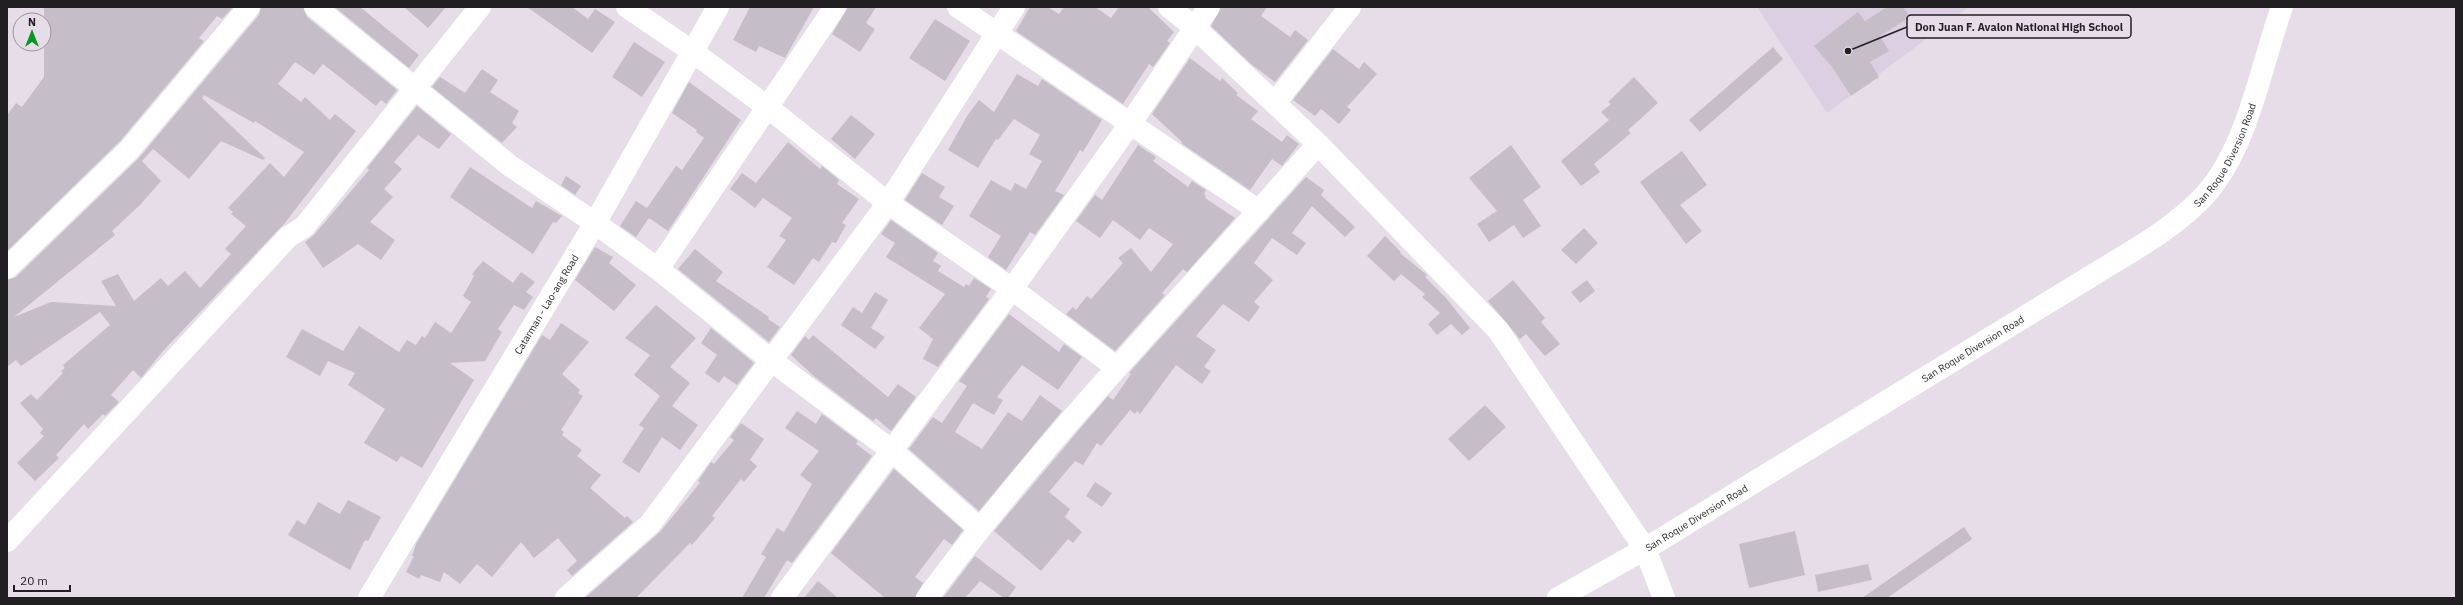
<svg xmlns="http://www.w3.org/2000/svg" width="2463" height="605" font-family="'IBM Plex Sans',sans-serif">
<style>
.built{fill:#dccfe1}
.building{fill:#c5bdc8;fill-rule:evenodd}
.lines{fill:none;stroke-linecap:round;stroke-linejoin:round}
.minor{stroke:#fff;stroke-width:22}
.tertiary{stroke:#fff;stroke-width:22}
.secondary{stroke:#fff;stroke-width:22}
.primary{stroke:#fff;stroke-width:22}
.labels{text-anchor:middle;stroke-width:3.5;stroke-linejoin:round;paint-order:stroke}
.street-label{font-size:10px;fill:#221f23;stroke:#e6dde9}
.leader{fill:none;stroke:#221f23;stroke-width:1.5}
.callout-dot{fill:#221f23;stroke:#e6dde9;stroke-width:1.5}
.callout{fill:#e6dde9;stroke:#221f23;stroke-width:1.5}
.callout-label{font-size:11px;text-anchor:middle;font-weight:bold;fill:#221f23}
</style>
<rect width="100%" height="100%" fill="#e6dde9"/>
<polygon class="built" points="1757,7 1969,7 1827,113"/>
<g class="building">
<polygon points="44,7 233,7 222,19 217,16 199,38 204,41 120,141 7,251 7,115 16,103 22,107 44,77"/>
<path d="M261,7H303L307,17L397,90L386,104L381,100L376,106L323,64L314,75L295,62L278,84L301,102L305,97L330,120L335,114L356,131L284,224L163,351L141,378L133,370L111,395L119,402L105,416L103,414L88,429L84,424L56,455L59,458L35,481L17,463L44,436L40,433L43,429L20,403L31,394L37,400L63,373L61,371L65,368L63,365L110,325L100,312L21,366L16,360L7,367V280L16,277L139,158L259,15ZM204,95L254,123L255,121L304,152L284,177L270,163L228,208L233,212L231,214L246,226L225,249L231,254L200,288L185,271L168,286L161,278L134,301L118,274L101,281L116,306L51,302L14,317L115,235L112,231L140,205L161,181L142,161L153,149L189,179L221,141L263,160L265,158L202,98Z"/>
<polygon points="335,7 360,7 419,55 409,68"/>
<polygon points="404,7 446,7 428,28"/>
<polygon points="527,7 572,7 588,19 595,9 615,22 592,53"/>
<polygon points="750,7 814,7 785,58 759,46 756,52 733,40"/>
<polygon points="848,7 876,7 866,23 875,29 860,52 832,34"/>
<polygon points="1030,7 1048,7 1059,14 1064,7 1095,7 1111,18 1119,7 1148,7 1174,32 1167,41 1170,43 1153,67 1149,64 1123,104 1016,31"/>
<polygon points="1221,7 1267,7 1261,16 1290,37 1295,30 1308,40 1275,82 1251,64 1211,26"/>
<polygon points="1887,7 1903,7 1910,17 1880,36 1889,51 1870,62 1879,77 1851,96 1832,67 1814,46 1858,12 1865,21"/>
<polygon points="935,19 970,41 945,81 909,58"/>
<polygon points="634,42 665,62 642,97 612,77"/>
<polygon points="1773,47 1783,59 1700,132 1689,120"/>
<polygon points="1333,49 1359,69 1364,62 1377,74 1347,107 1351,110 1339,124 1321,109 1315,116 1293,100"/>
<polygon points="1190,58 1220,81 1222,78 1238,93 1236,95 1258,111 1251,119 1282,142 1287,135 1299,144 1282,166 1272,159 1250,190 1181,143 1182,142 1152,114"/>
<polygon points="482,69 498,80 490,92 519,111 512,123 517,127 502,143 432,87 440,77 465,93"/>
<polygon points="1017,74 1038,86 1042,79 1102,120 1083,152 1080,150 1055,191 1064,195 1035,235 1030,232 1006,270 988,257 1001,236 969,216 991,180 1011,191 1015,183 1026,189 1042,161 1029,154 1040,135 1014,119 998,140 996,139 978,168 948,150 967,116 979,100 994,112"/>
<polygon points="1634,77 1658,103 1628,130 1631,133 1594,164 1600,172 1581,186 1561,161 1609,120 1601,112 1611,104 1608,102"/>
<polygon points="689,82 741,120 668,231 649,218 636,237 620,226 636,201 647,208 676,166 682,170 704,138 696,132 697,130 672,113"/>
<polygon points="417,106 451,134 439,149 418,135 394,162 402,169 384,189 393,197 370,222 395,240 381,260 358,244 323,268 305,242 314,235 369,170 367,168"/>
<polygon points="851,115 875,134 855,159 831,139"/>
<polygon points="788,142 820,169 822,166 839,180 837,184 859,199 842,223 846,225 836,243 832,242 819,262 813,258 794,285 767,267 786,240 779,236 792,218 763,198 755,208 730,189 742,173 756,183"/>
<polygon points="1138,145 1156,157 1153,161 1188,187 1192,181 1206,190 1204,194 1206,196 1205,198 1235,218 1187,272 1183,269 1162,293 1165,295 1115,351 1066,314 1073,307 1076,310 1087,296 1091,299 1123,263 1118,258 1131,248 1151,272 1173,244 1149,228 1140,240 1113,220 1100,238 1076,221 1095,195 1102,200"/>
<polygon points="1511,145 1541,187 1523,200 1541,226 1523,238 1514,225 1489,242 1477,224 1497,211 1469,178"/>
<polygon points="1682,151 1707,185 1680,205 1702,231 1686,244 1640,182"/>
<polygon points="470,167 532,208 536,201 562,216 556,223 553,222 533,254 450,197"/>
<polygon points="922,173 945,187 939,197 954,206 942,225 905,200"/>
<polygon points="566,176 581,186 575,195 561,185"/>
<polygon points="1306,177 1324,190 1321,195 1355,227 1345,237 1312,206 1292,233 1306,243 1297,255 1272,238 1254,263 1273,280 1254,302 1260,307 1249,322 1223,304 1196,336 1216,350 1204,367 1211,371 1202,384 1176,365 1140,414 1137,411 1135,414 1130,410 1101,446 1097,443 1083,465 1075,461 1049,492 1070,509 1065,517 1082,532 1073,543 1068,539 1041,571 994,531 1078,431 1108,396 1113,400 1131,374 1129,373"/>
<polygon points="891,220 938,253 933,261 941,266 938,271 964,287 966,284 969,286 974,278 991,289 986,297 989,299 938,367 923,359 933,339 919,328 945,294 886,257 895,243 881,234"/>
<polygon points="1584,228 1598,243 1576,264 1561,250"/>
<polygon points="1385,236 1401,252 1400,253 1427,275 1425,277 1446,298 1470,328 1462,335 1451,324 1437,335 1428,324 1440,313 1422,297 1425,294 1401,274 1394,281 1367,256"/>
<polygon points="595,247 613,257 609,263 636,285 614,311 575,280"/>
<polygon points="695,249 723,272 716,281 769,317 768,319 780,327 769,342 678,269"/>
<polygon points="483,261 513,283 521,272 535,282 526,292 533,297 524,310 514,305 498,329 502,332 485,361 450,363 474,380 422,468 401,456 397,462 364,443 385,409 348,385 355,373 328,361 320,376 286,357 302,329 343,351 359,326 399,352 407,340 416,345 422,336 425,338 435,322 451,333 471,302 463,296 474,276 472,274"/>
<polygon points="1513,280 1545,318 1541,322 1560,344 1545,356 1526,334 1520,339 1488,301"/>
<polygon points="1587,280 1595,291 1580,303 1571,292"/>
<polygon points="875,292 888,300 871,328 885,337 875,349 841,325 853,307 862,313"/>
<polygon points="656,305 696,338 670,367 690,383 672,406 698,425 680,450 662,437 639,473 622,462 644,428 639,425 660,396 634,375 650,355 625,338"/>
<polygon points="1009,314 1059,352 1064,344 1082,357 1058,390 1022,365 997,397 1003,400 994,415 973,403 955,432 982,449 1008,412 1022,421 1040,395 1062,411 979,511 909,449 933,417 942,423 967,386 959,381"/>
<polygon points="561,323 589,342 562,374 580,390 578,393 583,396 561,430 564,432 562,435 582,450 577,456 601,475 590,488 625,518 627,516 633,522 572,576 567,570 577,561 558,538 534,558 521,542 492,577 477,564 460,584 444,572 440,582 421,575 419,579 406,572 414,556 412,556 416,544 542,335 550,340"/>
<polygon points="711,328 754,363 737,385 724,376 719,383 705,373 717,355 701,343"/>
<polygon points="813,335 888,397 898,384 916,397 891,431 876,418 873,421 815,377 791,355 805,336 809,340"/>
<polygon points="1485,405 1506,427 1469,461 1448,439"/>
<polygon points="797,411 816,424 822,414 858,441 856,444 872,456 792,563 787,560 764,598 742,598 766,557 761,554 777,528 784,532 812,484 800,475 819,451 785,428"/>
<polygon points="741,423 764,439 750,460 757,466 744,482 741,479 712,516 715,518 692,545 690,543 636,598 585,598 660,532 700,483 698,481 711,462 714,464 734,440 730,437"/>
<polygon points="894,469 963,530 952,545 944,539 915,577 923,583 915,598 885,598 831,553"/>
<polygon points="1095,482 1112,493 1102,507 1086,496"/>
<polygon points="348,500 381,517 368,541 365,540 350,570 288,535 297,520 305,525 318,502 340,514"/>
<polygon points="1964,527 1972,539 1887,598 1862,598"/>
<polygon points="1795,531 1805,575 1749,588 1739,544"/>
<polygon points="975,556 1016,587 1008,598 1004,598 980,581 965,598 943,598"/>
<polygon points="1868,564 1872,580 1818,592 1815,575"/>
<polygon points="818,581 838,598 804,598"/>
</g>
<g class="lines">
<g class="minor">
<polyline points="315,7 509,165 595,223 658,269 772,361 891,450 979,528"/>
<polyline points="627,7 693,52 766,106 888,203 1012,289 1116,367"/>
<polyline points="958,7 1259,211"/>
<polyline points="1275,103 1350,7"/>
<polyline points="7,268 129,150 249,7"/>
<polyline points="658,269 835,7"/>
<polyline points="7,541 288,237 304,227 480,7"/>
<polyline points="566,598 650,524 888,203 1014,7"/>
<polyline points="782,598 1012,289 1130,124 1209,7"/>
<path d="M927,598C1046,437 1186,294 1318,144"/>
</g>
<polyline class="tertiary" points="1169,7 1194,27 1318,144 1498,330 1645,549 1664,598"/>
<path class="secondary" id="s1" d="M369,598L595,223L718,7"/>
<path class="primary" id="s2" d="M1558,598L1645,549L2093,275C2132,251 2175,228 2206,194C2248,146 2261,66 2282,7"/>
</g>
<g class="labels">
<g class="street-label">
<text dy="4" stroke="none"><textPath href="#s2" startOffset="808">San Roque Diversion Road</textPath></text>
<text dy="4" stroke="none"><textPath href="#s1" startOffset="343">Catarman - Lao-ang Road</textPath></text>
<text dy="4" stroke="none"><textPath href="#s2" startOffset="484">San Roque Diversion Road</textPath></text>
<text dy="4" stroke="none"><textPath href="#s2" startOffset="160">San Roque Diversion Road</textPath></text>
</g>
</g>
<path class="leader" d="M1848 51L1907 27"/>
<circle class="callout-dot" cx="1848" cy="51" r="4"/>
<rect class="callout" x="1907" y="15" width="224" height="23" rx="4"/>
<g class="callout-label">
<text x="2019" y="31">Don Juan F. Avalon National High School</text>
</g>
<rect width="2463" height="605" fill="none" stroke="#221f23" stroke-width="16"/>
<g transform="translate(32 32)"><circle r="19" fill="#e6dde9" stroke="#98919a"/>
<path d="M0-3L7 15L0 10L-7 15Z" fill="#0c9225"/>
<text y="-6" font-size="11" font-weight="bold" text-anchor="middle" fill="#221f23">N</text>
</g>
<path d="M14 585v6h56v-6" fill="none" stroke="#221f23" stroke-width="2"/>
<text x="20" y="585" font-size="12" fill="#221f23" stroke="#e6dde9" stroke-width="3" paint-order="stroke">20 m</text>
</svg>
